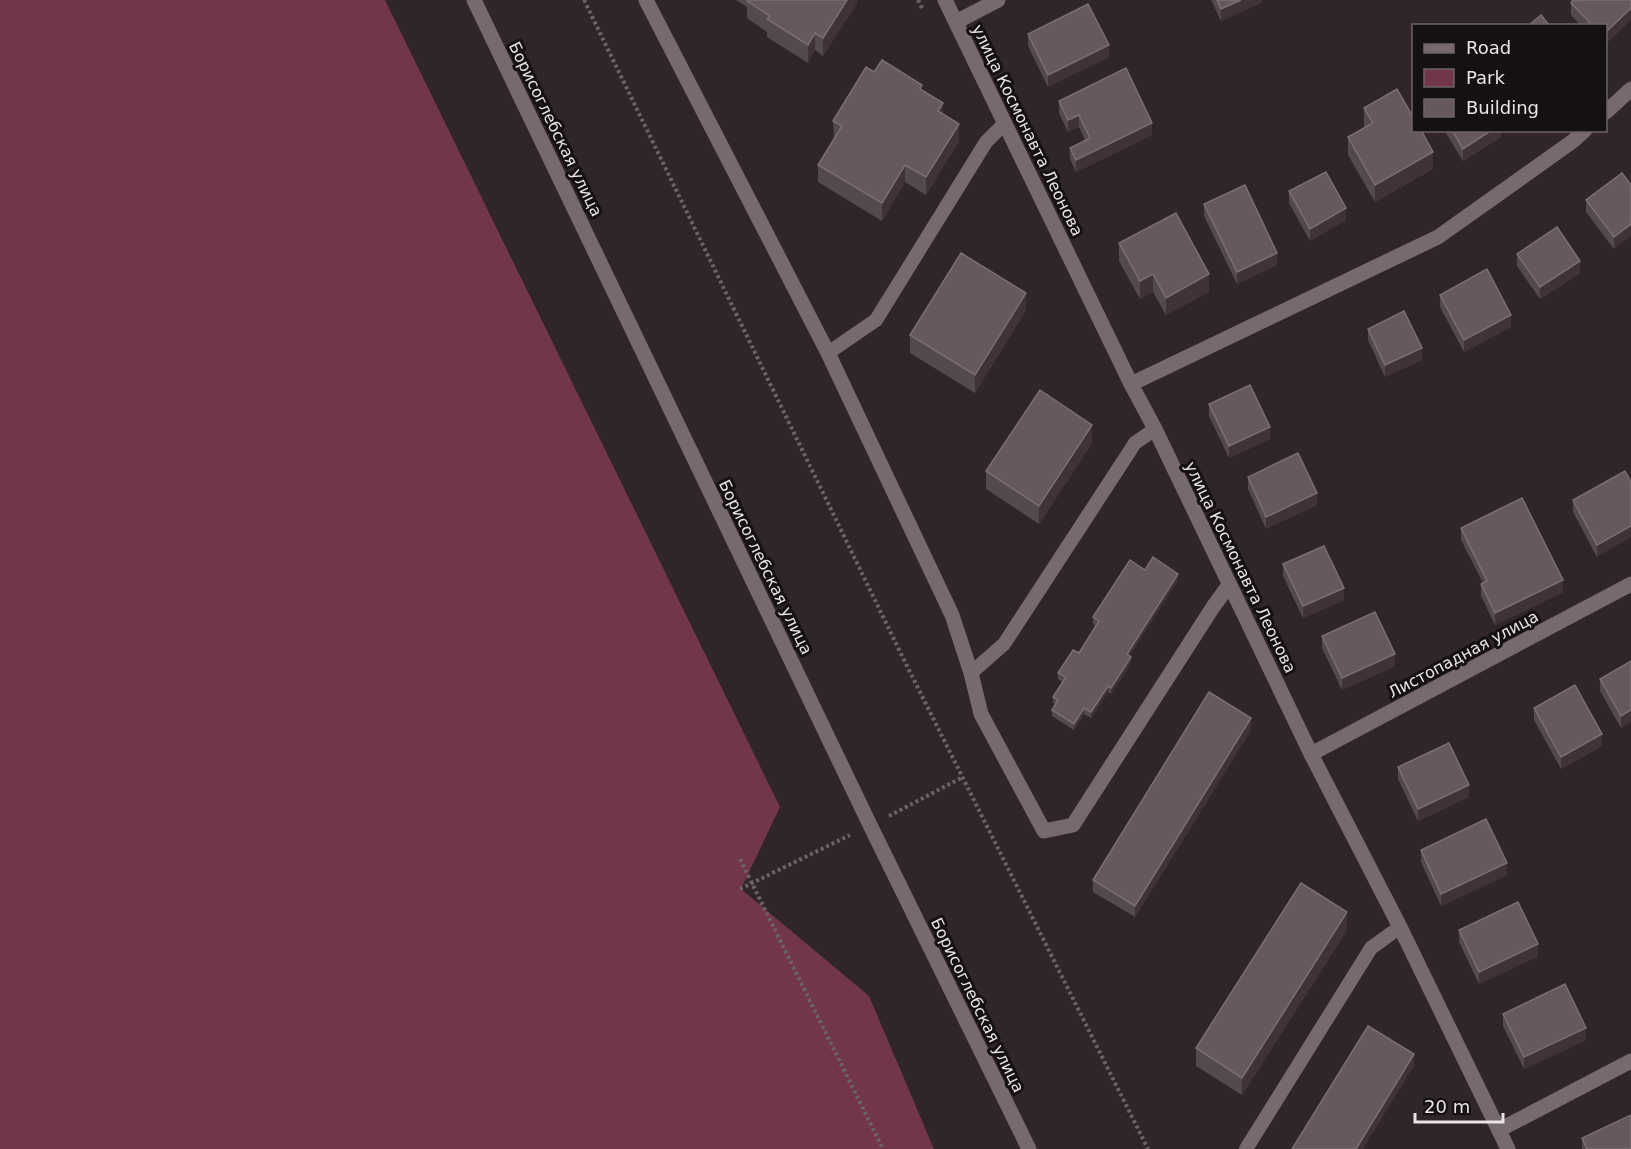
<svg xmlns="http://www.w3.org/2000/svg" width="1631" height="1149" font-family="'DejaVu Sans',sans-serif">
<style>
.green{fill:#723649}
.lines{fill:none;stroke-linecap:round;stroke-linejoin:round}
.path{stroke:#6d6366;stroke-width:4;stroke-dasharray:3 3;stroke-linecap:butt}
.lane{stroke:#776a6d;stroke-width:14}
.street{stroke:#776a6d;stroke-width:15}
.secondary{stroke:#776a6d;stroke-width:15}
.wall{fill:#54494c}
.shaded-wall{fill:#3f3336}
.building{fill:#65595c;stroke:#7a6f72;stroke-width:1.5}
.labels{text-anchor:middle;stroke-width:6;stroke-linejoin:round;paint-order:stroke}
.street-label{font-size:16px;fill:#ebe3e5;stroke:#151011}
</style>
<rect width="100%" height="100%" fill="#302528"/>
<polygon class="green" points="0,0 385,0 780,807 741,889 869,996 934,1149 0,1149"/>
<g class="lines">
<g class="path">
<polyline points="584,0 905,662 1148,1149"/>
<polyline points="918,0 922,8"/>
<polyline points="889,816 963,777"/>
<polyline points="740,859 883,1149"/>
<polyline points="740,889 850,835"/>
</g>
<g class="lane">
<polyline points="828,353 876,320 986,142 1005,123"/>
<polyline points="971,673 1004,644 1135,443 1155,429"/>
<polyline points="1246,1149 1371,948 1400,927"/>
</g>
<g class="street">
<polyline points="646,0 828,353 952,615 971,673 981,714 1044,831 1073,825 1213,607 1229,585"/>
<polyline points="945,0 1131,384 1155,429 1311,754 1400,927 1508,1149"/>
<polyline points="956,22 998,0"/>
<polyline points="1606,112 1631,89"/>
<polyline points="1131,384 1438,237 1573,141 1585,130"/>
<polyline points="1311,754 1631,584"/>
<polyline points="1499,1130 1631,1061"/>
</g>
<polyline class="secondary" points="474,0 870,825 1029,1149"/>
</g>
<g class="wall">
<polygon points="736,0 857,0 857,3 823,56 815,50 808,63 767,37 767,32 747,18 747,7"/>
<polygon points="1211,0 1262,0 1262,2 1221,21"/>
<polygon points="1631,0 1605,26 1581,26 1571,15 1571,3"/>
<polygon points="1028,34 1109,57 1048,87 1028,46"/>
<polygon points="874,72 922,91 943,115 959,141 926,195 905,182 882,221 818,182 818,165 834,139 833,121"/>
<polygon points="1059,101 1152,135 1076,172 1070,159 1070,148 1085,140 1079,127 1068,132 1059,113"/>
<polygon points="1364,108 1433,169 1375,202 1348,155 1348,137 1365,128 1364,125"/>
<polygon points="1444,130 1501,130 1501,137 1463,161"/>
<polygon points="1631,185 1614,249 1586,212 1586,200"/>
<polygon points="1289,191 1346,220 1310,241 1289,203"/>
<polygon points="1204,204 1277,265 1237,284 1204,216"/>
<polygon points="1119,243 1209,292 1166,315 1153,292 1140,299 1119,261"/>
<polygon points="1517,254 1580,273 1540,299 1517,266"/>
<polygon points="1440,295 1511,327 1464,352 1440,307"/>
<polygon points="1026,310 975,393 910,353 910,335"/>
<polygon points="1368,329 1422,360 1385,377 1368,340"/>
<polygon points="1209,404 1270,439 1229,458 1209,416"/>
<polygon points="1092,443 1039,524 986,489 986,471"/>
<polygon points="1625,471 1597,557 1573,512 1573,500"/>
<polygon points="1248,477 1317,505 1266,529 1248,489"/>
<polygon points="1461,528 1563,592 1495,625 1481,596 1481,584 1483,583 1461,540"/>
<polygon points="1283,564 1344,600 1303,618 1283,576"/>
<polygon points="1145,570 1178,580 1129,656 1131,663 1111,694 1108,692 1091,718 1084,714 1074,730 1052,716 1052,710 1055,704 1053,703 1053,697 1063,682 1058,679 1058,673 1079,653 1096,626 1093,624 1093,617"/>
<polygon points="1322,636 1395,666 1342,690 1322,648"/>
<polygon points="1631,661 1621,728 1600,691 1600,679"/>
<polygon points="1534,708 1602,746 1561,769 1534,720"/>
<polygon points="1251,730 1135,917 1093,892 1093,880"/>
<polygon points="1398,767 1469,797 1418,821 1398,779"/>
<polygon points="1421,850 1507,875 1441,906 1421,862"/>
<polygon points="1347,930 1242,1095 1196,1066 1196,1048"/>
<polygon points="1459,930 1538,956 1479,984 1459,942"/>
<polygon points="1503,1014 1586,1040 1524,1069 1503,1026"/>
<polygon points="1582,1138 1631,1149 1582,1149"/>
</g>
<g class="shaded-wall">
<polygon points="847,0 857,0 857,3 823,56 823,38"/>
<polygon points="1241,0 1262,0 1262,2 1221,21 1221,9"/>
<polygon points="1631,8 1631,20 1605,45 1605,33"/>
<polygon points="815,33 815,50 808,63 808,45"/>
<polygon points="1109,45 1109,57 1048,87 1048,75"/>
<polygon points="943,103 943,121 938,111"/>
<polygon points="1079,115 1079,127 1068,132 1068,120"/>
<polygon points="1152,123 1152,135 1076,172 1076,160"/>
<polygon points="959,124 959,141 926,195 926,177"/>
<polygon points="1492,130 1501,130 1501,137 1463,161 1463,149"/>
<polygon points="1433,152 1433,169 1375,202 1375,185"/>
<polygon points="905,165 905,182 882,221 882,203"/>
<polygon points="1346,208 1346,220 1310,241 1310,229"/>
<polygon points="1631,224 1631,236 1614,249 1614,237"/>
<polygon points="1277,253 1277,265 1237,284 1237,272"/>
<polygon points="1580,261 1580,273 1540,299 1540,287"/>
<polygon points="1153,274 1153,292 1140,299 1140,281"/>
<polygon points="1209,274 1209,292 1166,315 1166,298"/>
<polygon points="1026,293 1026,310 975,393 975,375"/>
<polygon points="1511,315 1511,327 1464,352 1464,340"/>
<polygon points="1422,348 1422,360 1385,377 1385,365"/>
<polygon points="1092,425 1092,443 1039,524 1039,506"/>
<polygon points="1270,427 1270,439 1229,458 1229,446"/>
<polygon points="1317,493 1317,505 1266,529 1266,517"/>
<polygon points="1631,526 1631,537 1597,557 1597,545"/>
<polygon points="1178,574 1178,580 1127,660 1127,654"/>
<polygon points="1563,580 1563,592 1495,625 1495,613"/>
<polygon points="1344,588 1344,600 1303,618 1303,606"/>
<polygon points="1395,654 1395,666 1342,690 1342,678"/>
<polygon points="1131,657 1131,663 1111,694 1111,688"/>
<polygon points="1108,686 1108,692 1091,718 1091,712"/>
<polygon points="1084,708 1084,714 1074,730 1074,724"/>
<polygon points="1631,710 1631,722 1621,728 1621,716"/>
<polygon points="1251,718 1251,730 1135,917 1135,906"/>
<polygon points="1602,734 1602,746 1561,769 1561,757"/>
<polygon points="1469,785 1469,797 1418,821 1418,809"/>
<polygon points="1507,863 1507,875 1441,906 1441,894"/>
<polygon points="1347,912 1347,930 1242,1095 1242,1078"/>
<polygon points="1538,944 1538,956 1479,984 1479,972"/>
<polygon points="1586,1028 1586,1040 1524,1069 1524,1057"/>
<polygon points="1414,1054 1414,1066 1363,1149 1356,1149"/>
</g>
<g class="building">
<polygon points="748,0 847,0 823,38 815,33 808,45 767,19 770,16 747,1"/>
<polygon points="1217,0 1241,0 1221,9"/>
<polygon points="1573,0 1631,0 1631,8 1605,33 1605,26 1593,26 1571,3"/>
<polygon points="1088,4 1109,45 1048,75 1028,34"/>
<polygon points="1541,15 1550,26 1528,26"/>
<polygon points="882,60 922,85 920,89 943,103 938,111 959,124 926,177 905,165 882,203 818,165 842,126 833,121 866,67 874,72"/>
<polygon points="1126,68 1152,123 1076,160 1070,148 1090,138 1079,115 1068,120 1059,101"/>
<polygon points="1397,89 1413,117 1413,130 1421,130 1433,152 1375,185 1348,137 1373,123 1364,108"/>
<polygon points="1452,130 1492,130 1463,149"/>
<polygon points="1326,172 1346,208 1310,229 1289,191"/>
<polygon points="1622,173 1631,185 1631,224 1614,237 1586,200"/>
<polygon points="1245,185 1277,253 1237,272 1204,204"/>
<polygon points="1176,213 1209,274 1166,298 1153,274 1140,281 1119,243"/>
<polygon points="1557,227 1580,261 1540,287 1517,254"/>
<polygon points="961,253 1026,293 975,375 910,335"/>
<polygon points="1487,269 1511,315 1464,340 1440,295"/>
<polygon points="1404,311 1422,348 1385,365 1368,329"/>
<polygon points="1250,385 1270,427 1229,446 1209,404"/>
<polygon points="1040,390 1092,425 1039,506 986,471"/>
<polygon points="1298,453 1317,493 1266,517 1248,477"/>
<polygon points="1625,471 1631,482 1631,526 1597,545 1573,500"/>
<polygon points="1522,498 1563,580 1495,613 1481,584 1487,581 1461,528"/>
<polygon points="1324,546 1344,588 1303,606 1283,564"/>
<polygon points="1153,557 1178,574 1127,654 1131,657 1111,688 1108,686 1091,712 1084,708 1074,724 1052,710 1058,700 1053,697 1066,677 1058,673 1073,650 1079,653 1099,621 1093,617 1130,560 1145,570"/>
<polygon points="1375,612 1395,654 1342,678 1322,636"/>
<polygon points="1631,661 1631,710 1621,716 1600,679"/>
<polygon points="1575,685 1602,734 1561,757 1534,708"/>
<polygon points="1209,692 1251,718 1135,906 1093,880"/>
<polygon points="1449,743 1469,785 1418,809 1398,767"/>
<polygon points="1486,819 1507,863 1441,894 1421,850"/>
<polygon points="1301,883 1347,912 1242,1078 1196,1048"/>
<polygon points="1518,902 1538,944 1479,972 1459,930"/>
<polygon points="1565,984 1586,1028 1524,1057 1503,1014"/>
<polygon points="1368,1026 1414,1054 1356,1149 1292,1149"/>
<polygon points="1631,1115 1631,1149 1587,1149 1582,1138"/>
</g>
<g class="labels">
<g class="street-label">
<text transform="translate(556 129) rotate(64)" y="6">Борисоглебская улица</text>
<text transform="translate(1028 130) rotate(64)" y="6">улица Космонавта Леонова</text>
<text transform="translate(766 567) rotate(64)" y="6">Борисоглебская улица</text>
<text transform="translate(1241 567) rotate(64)" y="6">улица Космонавта Леонова</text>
<text transform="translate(1463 654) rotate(-28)" y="6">Листопадная улица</text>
<text transform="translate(978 1005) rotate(64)" y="6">Борисоглебская улица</text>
</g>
</g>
<rect x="1412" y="24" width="195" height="108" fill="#151011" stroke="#6b6466" stroke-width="1.5"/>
<rect x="1424" y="44" width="30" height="9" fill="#776a6d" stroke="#6b6466" stroke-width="1.5"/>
<text x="1466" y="54" font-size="18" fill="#ebe3e5">Road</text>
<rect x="1424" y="69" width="30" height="18" fill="#723649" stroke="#6b6466" stroke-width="1.5"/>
<text x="1466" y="84" font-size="18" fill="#ebe3e5">Park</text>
<rect x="1424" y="99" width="30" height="18" fill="#65595c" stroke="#6b6466" stroke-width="1.5"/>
<text x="1466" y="114" font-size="18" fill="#ebe3e5">Building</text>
<path d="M1415 1113v9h88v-9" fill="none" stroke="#ebe3e5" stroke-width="3"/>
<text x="1424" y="1113" font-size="18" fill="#ebe3e5" stroke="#151011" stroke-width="4.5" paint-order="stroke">20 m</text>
</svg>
